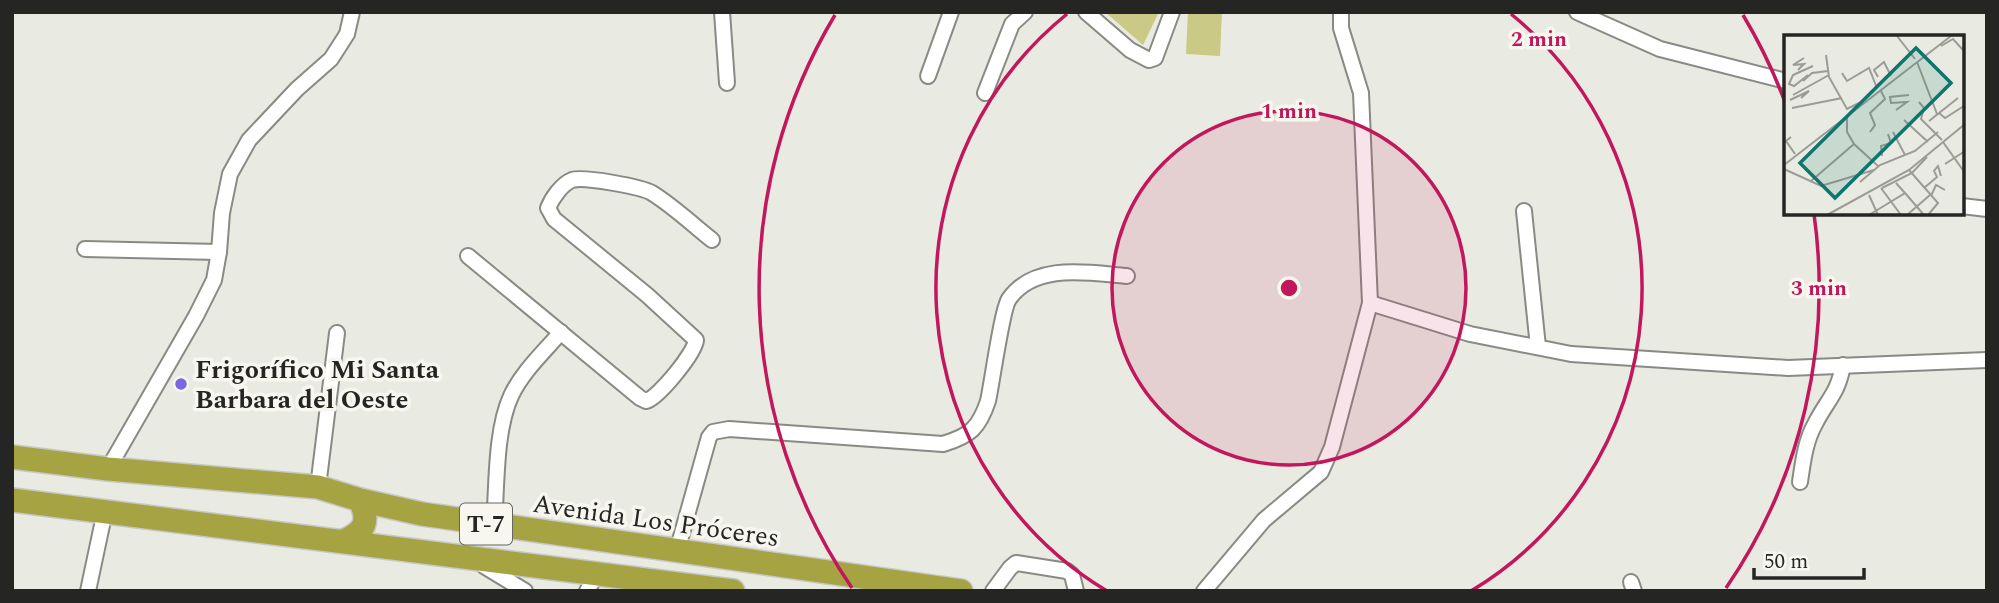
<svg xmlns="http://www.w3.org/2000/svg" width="1999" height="603" font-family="Spectral,serif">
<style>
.green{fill:#caca86}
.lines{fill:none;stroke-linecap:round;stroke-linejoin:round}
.minor-casing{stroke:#898a83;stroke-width:18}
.trunk-casing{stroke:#c6c7c6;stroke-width:26}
.minor{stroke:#fff;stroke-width:14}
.trunk{stroke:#a6a442;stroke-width:23}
.ring{fill:none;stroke:#c2185b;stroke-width:3.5}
.poi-dot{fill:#7d66e1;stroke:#f7f7ef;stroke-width:2.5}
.labels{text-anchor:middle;stroke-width:7;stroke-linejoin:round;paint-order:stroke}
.shield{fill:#f7f7ef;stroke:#646560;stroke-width:2}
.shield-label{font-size:24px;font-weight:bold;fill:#252623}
.poi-label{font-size:26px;font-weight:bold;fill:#252623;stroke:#f7f7ef;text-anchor:start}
.street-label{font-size:26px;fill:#252623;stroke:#f7f7ef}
.inset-road{fill:none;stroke:#9b9c96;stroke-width:2}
.view{fill:#0f766e;fill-opacity:0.15;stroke:#0f766e;stroke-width:3.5}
.inset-edge{fill:none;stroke:#252623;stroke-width:3.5}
.centre{fill:#c2185b;stroke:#f7f7ef;stroke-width:3.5}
.ring-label{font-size:21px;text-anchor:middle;font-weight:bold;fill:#c2185b;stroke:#f7f7ef;stroke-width:7;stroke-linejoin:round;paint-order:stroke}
</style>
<rect width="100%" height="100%" fill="#e9eae2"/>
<g class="green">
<polygon points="1105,12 1159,12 1143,45"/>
<polygon points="1188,12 1222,12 1220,56 1186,54"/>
</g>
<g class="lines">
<g class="minor-casing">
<g id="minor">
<polyline points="722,12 727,83"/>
<polyline points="1086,12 1130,50 1149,60 1155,58 1172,12"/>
<polyline points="1577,12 1660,49 1786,81"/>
<polyline points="928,76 951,12"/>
<polyline points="985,93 1012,24 1025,12"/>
<polyline points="1962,206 1987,209"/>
<polyline points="1524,211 1538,347"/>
<polyline points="85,249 219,252"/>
<path d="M468,256L640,398L646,401C658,398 695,353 696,340L647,295L554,219L548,208C552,198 562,184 572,180C583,176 642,187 652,193C673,206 692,224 712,240"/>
<polyline points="1370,303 1470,334 1571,354 1788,368 1987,360"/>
<polyline points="108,469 196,316 214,280 219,252 222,213 230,174 249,140 297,89 331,59 347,34 352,12"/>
<path d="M1800,482C1803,462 1805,442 1815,424C1827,400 1838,394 1843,365"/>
<polyline points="318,487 337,333"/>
<path d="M494,525C497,486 495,431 511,396C522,372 544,352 561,332"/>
<path d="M677,551L709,437L713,432L729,429L943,444C970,436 979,428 988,401C992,383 1002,309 1009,299C1035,262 1089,273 1127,276"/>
<polyline points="479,560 484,566 525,591"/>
<polyline points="1631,582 1634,591"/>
<polyline points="88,591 105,511"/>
<polyline points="587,591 597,574"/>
<polyline points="993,591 1010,568 1016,563 1067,571 1072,575 1076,591"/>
<polyline points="1204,591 1264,520 1321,472 1332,447 1370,303 1361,93 1341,28 1341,12"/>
</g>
</g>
<g class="trunk-casing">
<g id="trunk">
<polyline points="12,457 108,469 318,487 360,500 422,514 961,591"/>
<polyline points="12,500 733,591"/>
<path d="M344,541C365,531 370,522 360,500"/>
</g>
</g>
<use href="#minor" class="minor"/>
<use href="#trunk" class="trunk"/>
</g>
<circle cx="1289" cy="288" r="177" fill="#c2185b" fill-opacity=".12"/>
<g class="ring">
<circle cx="1289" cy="288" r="177"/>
<path d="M1107 591A353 353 0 0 1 1067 14M1511 14A353 353 0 0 1 1471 591"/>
<path d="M852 588A530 530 0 0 1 835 15M1743 15A530 530 0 0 1 1785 102M1814 214A530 530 0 0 1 1726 588"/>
</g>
<circle class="poi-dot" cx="181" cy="384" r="7"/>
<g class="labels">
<rect class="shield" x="460" y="503.5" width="52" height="41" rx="5"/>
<g class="shield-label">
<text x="486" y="532">T-7</text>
</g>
<g class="poi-label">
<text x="195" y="378">Frigorífico Mi Santa<tspan x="195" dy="30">Barbara del Oeste</tspan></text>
</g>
<g class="street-label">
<text transform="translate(656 520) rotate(8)" y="9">Avenida Los Próceres</text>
</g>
</g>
<g transform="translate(1784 35)">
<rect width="180" height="180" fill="#e9eae2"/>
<path class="inset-road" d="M113,1L131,24M157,11L169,4L179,15M42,20L45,42L63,74L75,68M133,27L153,79M14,35L20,29L9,30L20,23M58,38L63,46L85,33L93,53M24,40L10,51L5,49L9,40L29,31M94,42L90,35L100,27L107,41M19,46L28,38L44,36M9,60L45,40M6,65L25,56L17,63M135,67L140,73L137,84L158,105M8,73L58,63M112,75L123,67L107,68L106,62L125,60M155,78L161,83L180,71M63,81V97L70,109L94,131M120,85L144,107M145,86L174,63M86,97L91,90L86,78L101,64L97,56M109,97L121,120M7,102L2,106L11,119M159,107L181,138M98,121L97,111L107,108L104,99M161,129L181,116M0,130L167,1M0,134L37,151L90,135M125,135L154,168L144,180M27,146L70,109M76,147L96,130L131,116L154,97M97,153L117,180M98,153L128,138L143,122M140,153L153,142L150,136L154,131L157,141M121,158L140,180M85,160L94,180M147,161L152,150L161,155M43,180L125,135L181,89M85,180L121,158L112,148M123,180L146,160"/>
<path class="view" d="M132,13L167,48L51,163L16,128Z"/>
<rect width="180" height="180" class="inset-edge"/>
</g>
<circle cx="1289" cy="288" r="10" class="centre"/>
<g class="ring-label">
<text x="1539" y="46">2 min</text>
<text x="1289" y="118">1 min</text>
<text x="1819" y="295">3 min</text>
</g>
<rect width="1999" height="603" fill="none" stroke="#252623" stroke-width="28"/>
<path d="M1754 568v10h110v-10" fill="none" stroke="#252623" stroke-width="3.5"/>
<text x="1764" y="568" font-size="21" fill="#252623" stroke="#f7f7ef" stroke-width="5" paint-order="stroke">50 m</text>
</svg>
